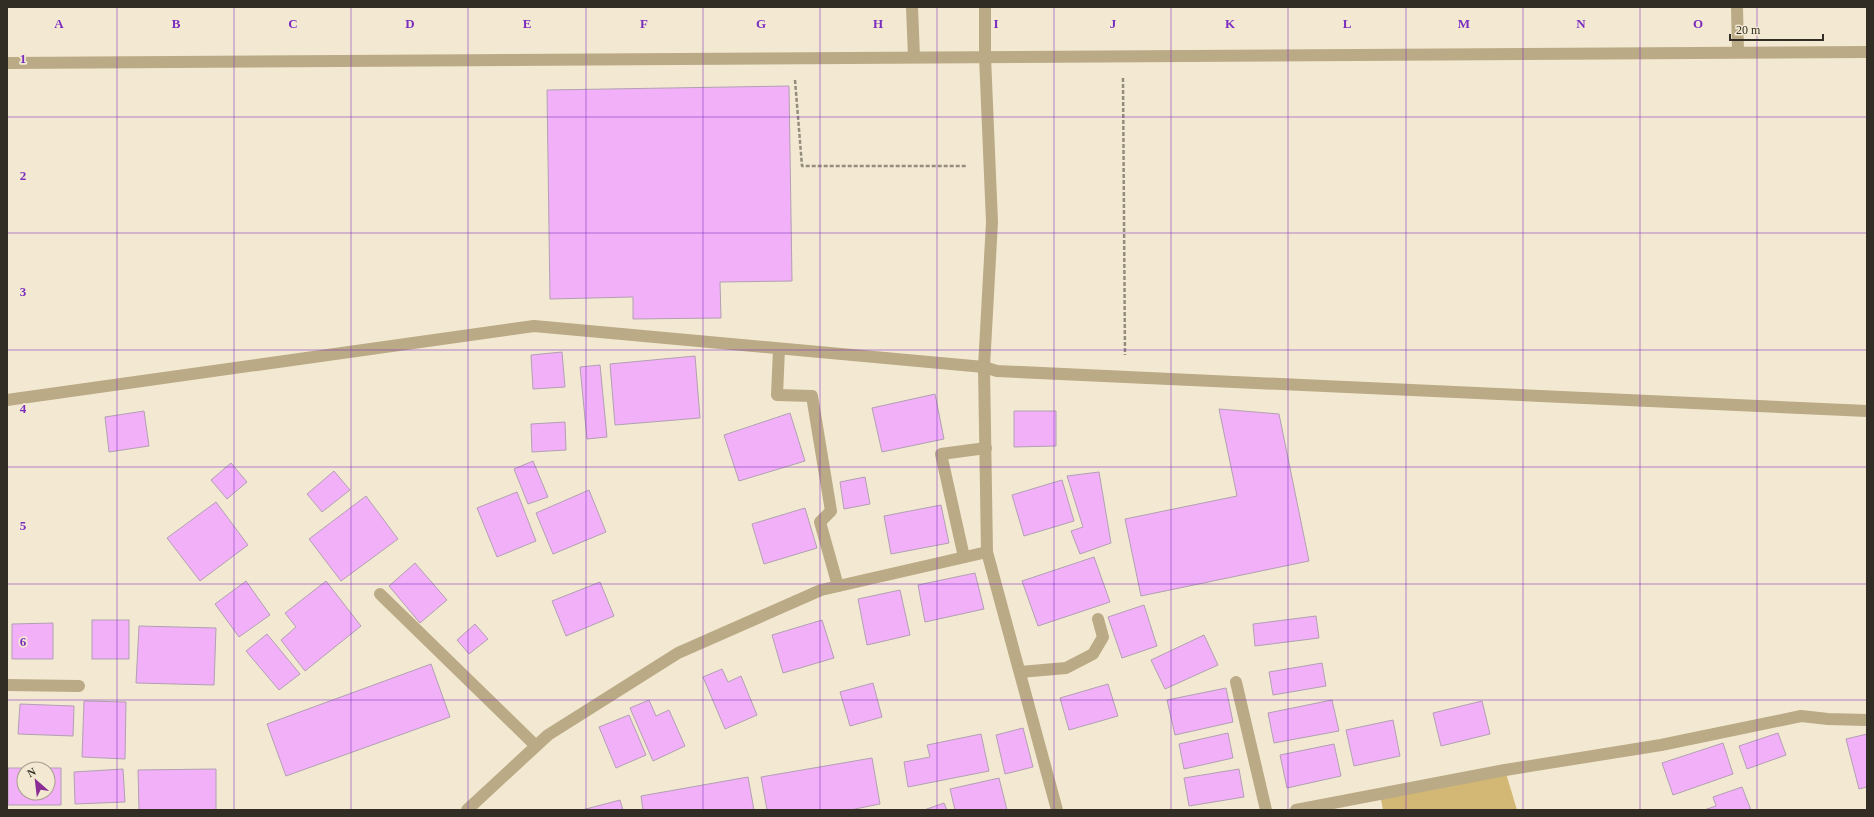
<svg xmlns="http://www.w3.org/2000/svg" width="1874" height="817" font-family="'Times New Roman',serif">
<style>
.green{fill:#d3b774}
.building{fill:#f2b0f8;stroke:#b1a0b2;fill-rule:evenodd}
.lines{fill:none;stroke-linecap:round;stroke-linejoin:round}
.path{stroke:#948d7d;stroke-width:2.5;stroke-dasharray:4 2;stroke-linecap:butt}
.minor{stroke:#baaa85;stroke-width:12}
.grid{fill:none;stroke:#7b2cbf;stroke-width:1;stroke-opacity:0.55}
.grid-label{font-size:13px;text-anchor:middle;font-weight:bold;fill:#7b2cbf;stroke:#f3e9d2;stroke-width:3.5;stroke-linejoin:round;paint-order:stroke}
</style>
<rect width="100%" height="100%" fill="#f3e9d2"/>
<polygon class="green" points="1505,770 1517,810 1383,810 1380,794"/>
<g class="building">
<polygon points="789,86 792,281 720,282 721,318 633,319 633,297 550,299 547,90"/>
<polygon points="562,352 565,387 533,389 531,355"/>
<polygon points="695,356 700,418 615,425 610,364"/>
<polygon points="600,365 607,437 587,439 580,367"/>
<polygon points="935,394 944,439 882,452 872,408"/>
<polygon points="1219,409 1279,414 1309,561 1141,596 1125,519 1237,496"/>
<polygon points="144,411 149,446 109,452 105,417"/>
<polygon points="1014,411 1056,411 1056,446 1014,447"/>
<polygon points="790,413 805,461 739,481 724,435"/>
<polygon points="565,422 566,450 532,452 531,424"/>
<polygon points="533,461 548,497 528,504 514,469"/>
<polygon points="231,463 247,482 227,499 211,480"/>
<polygon points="334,471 350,490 322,512 307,494"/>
<polygon points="1099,472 1111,543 1080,554 1071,531 1083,527 1067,476"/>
<polygon points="865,477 870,504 844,509 840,482"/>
<polygon points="1062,480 1074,521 1024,536 1012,495"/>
<polygon points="589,490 606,532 553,554 536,513"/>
<polygon points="517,492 536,541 497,557 477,508"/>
<polygon points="366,496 398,539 341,581 309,539"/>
<polygon points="216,502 248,545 200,581 167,538"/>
<polygon points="941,505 949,543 891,554 884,516"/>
<polygon points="805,508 817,548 764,564 752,524"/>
<polygon points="1094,557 1110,602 1038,626 1022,581"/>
<polygon points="415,563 447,600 420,623 389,586"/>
<polygon points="975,573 984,609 925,622 918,585"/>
<polygon points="246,581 270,615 239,637 215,604"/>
<polygon points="326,581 361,626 305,671 281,640 296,627 285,613"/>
<polygon points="600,582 614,616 566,636 552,601"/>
<polygon points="900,590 910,635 867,645 858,599"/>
<polygon points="1144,605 1157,646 1122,658 1108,617"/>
<polygon points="1316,616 1319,638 1255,646 1253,624"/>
<rect x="92" y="620" width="37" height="39"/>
<polygon points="822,620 834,658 783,673 772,635"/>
<polygon points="53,623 53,659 12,659 12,624"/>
<polygon points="475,624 488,639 469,654 457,640"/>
<polygon points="139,626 216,628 214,685 136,683"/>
<polygon points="267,634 300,674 279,690 246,651"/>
<polygon points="1204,635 1218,665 1165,689 1151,660"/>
<polygon points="1322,663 1326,686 1273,695 1269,672"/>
<polygon points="431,664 450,717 286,776 267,724"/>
<polygon points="722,669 728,682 741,676 757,715 725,729 703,677"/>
<polygon points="873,683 882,717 850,726 840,692"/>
<polygon points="1108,684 1118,716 1069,730 1060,698"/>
<polygon points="1226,688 1233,722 1175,735 1167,700"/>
<polygon points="649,700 656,716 669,710 685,746 653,761 630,708"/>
<polygon points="1332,700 1339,731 1274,743 1268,713"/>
<polygon points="84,701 126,702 125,759 82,757"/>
<polygon points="1482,701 1490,734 1441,746 1433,713"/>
<polygon points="20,704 74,706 73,736 18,734"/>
<polygon points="629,715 646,755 616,768 599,727"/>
<polygon points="1393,720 1400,756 1354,766 1346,730"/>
<polygon points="1023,728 1033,767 1005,774 996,735"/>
<polygon points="1228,733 1233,758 1184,769 1179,744"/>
<polygon points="1778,733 1786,755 1747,769 1739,746"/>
<polygon points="981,734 989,771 908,787 904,762 930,757 927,745"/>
<polygon points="1867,734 1867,787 1859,789 1846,739"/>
<polygon points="1723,743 1733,774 1673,795 1662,763"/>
<polygon points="1334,744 1341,776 1287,788 1280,755"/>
<polygon points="872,758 880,804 850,810 767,810 761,777"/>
<path d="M8,768H61V805H8ZM24,769H48V793H24Z"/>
<polygon points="123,769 125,802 75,804 74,772"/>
<polygon points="216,769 216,810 139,810 138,770"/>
<polygon points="1239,769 1244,797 1189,806 1184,778"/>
<polygon points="748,777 754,810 643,810 641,796"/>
<polygon points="999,778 1007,810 955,810 950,789"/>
<polygon points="1742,787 1751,810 1704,810 1716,806 1713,797"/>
<polygon points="620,800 623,810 582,810"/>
<polygon points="944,803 947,810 924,810"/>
</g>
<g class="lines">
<g class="path">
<polyline points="1123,78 1125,355"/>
<polyline points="795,80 802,166 967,166"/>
</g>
<g class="minor">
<polyline points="912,7 914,57"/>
<polyline points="985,7 985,57 992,222 984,367 987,552 1057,810"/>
<polyline points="1737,7 1738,52"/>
<polyline points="7,63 1867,52"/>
<polyline points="779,349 777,395 812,396 831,511 820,522 838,586"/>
<polyline points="7,400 534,326 984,367 997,371 1867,411"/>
<polyline points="964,557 941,454 986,448"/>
<polyline points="380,594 536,746"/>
<polyline points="1020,672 1066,668 1093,654 1103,637 1098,619"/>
<polyline points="1236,682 1266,810"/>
<polyline points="7,685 79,686"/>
<polyline points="467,810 548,735 678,653 821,590 987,552"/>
<polyline points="1296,810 1505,770 1661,745 1801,716 1828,719 1867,720"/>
</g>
</g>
<path class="grid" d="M117,7V810M234,7V810M351,7V810M468,7V810M586,7V810M703,7V810M820,7V810M937,7V810M1054,7V810M1171,7V810M1288,7V810M1406,7V810M1523,7V810M1640,7V810M1757,7V810M7,117H1867M7,233H1867M7,350H1867M7,467H1867M7,584H1867M7,700H1867"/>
<g class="grid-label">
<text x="59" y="28">A</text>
<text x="176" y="28">B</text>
<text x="293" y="28">C</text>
<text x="410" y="28">D</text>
<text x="527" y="28">E</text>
<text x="644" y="28">F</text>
<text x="761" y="28">G</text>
<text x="878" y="28">H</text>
<text x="996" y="28">I</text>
<text x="1113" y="28">J</text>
<text x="1230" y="28">K</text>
<text x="1347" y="28">L</text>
<text x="1464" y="28">M</text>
<text x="1581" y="28">N</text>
<text x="1698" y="28">O</text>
<text x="23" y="63">1</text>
<text x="23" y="180">2</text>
<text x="23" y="296">3</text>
<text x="23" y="413">4</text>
<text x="23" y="530">5</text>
<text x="23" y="646">6</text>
</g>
<rect width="1874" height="817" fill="none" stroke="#312d24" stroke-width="16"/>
<g transform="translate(36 781) rotate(332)"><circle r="19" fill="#f3e9d2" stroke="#a59e8c"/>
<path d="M0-3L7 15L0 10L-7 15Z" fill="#8c2d96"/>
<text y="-6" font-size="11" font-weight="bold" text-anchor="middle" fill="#312d24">N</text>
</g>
<path d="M1730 34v6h93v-6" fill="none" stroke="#312d24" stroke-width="2"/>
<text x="1736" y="34" font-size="12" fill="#312d24" stroke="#f3e9d2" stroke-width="3" paint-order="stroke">20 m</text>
</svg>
